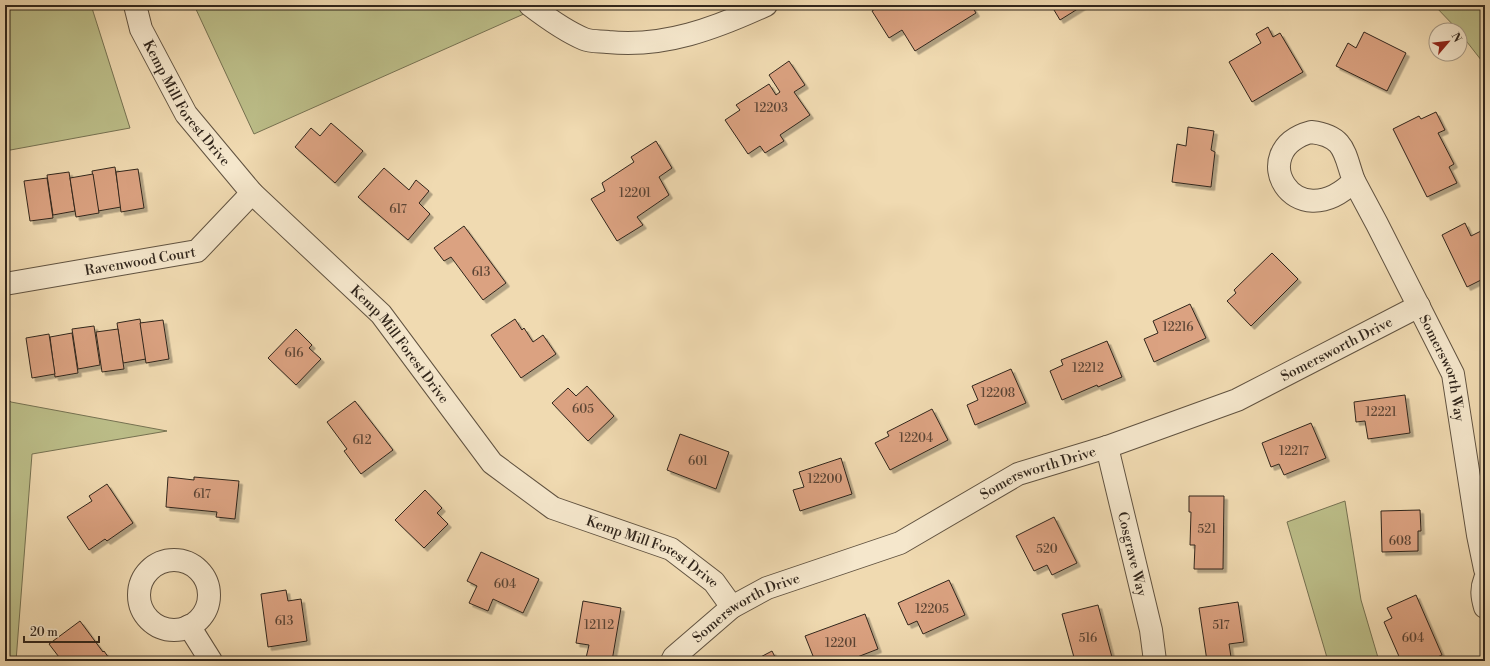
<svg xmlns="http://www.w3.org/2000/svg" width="1490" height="666" font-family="'Libre Bodoni',serif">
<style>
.green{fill:#bcbe89;stroke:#767252}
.building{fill:#dba281;stroke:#31261c;filter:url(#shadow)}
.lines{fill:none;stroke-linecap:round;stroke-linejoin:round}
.minor-casing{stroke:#615341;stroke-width:24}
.minor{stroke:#f5e7cc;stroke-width:22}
.labels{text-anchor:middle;stroke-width:3;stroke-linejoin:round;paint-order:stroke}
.number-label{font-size:12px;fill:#5c4535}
.street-label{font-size:14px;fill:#31261c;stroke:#f5e7cc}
</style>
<defs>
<filter id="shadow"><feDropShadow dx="3.5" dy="3.5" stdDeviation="0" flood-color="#0004"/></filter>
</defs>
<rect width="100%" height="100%" fill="#f0dab1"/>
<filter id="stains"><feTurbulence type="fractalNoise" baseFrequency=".005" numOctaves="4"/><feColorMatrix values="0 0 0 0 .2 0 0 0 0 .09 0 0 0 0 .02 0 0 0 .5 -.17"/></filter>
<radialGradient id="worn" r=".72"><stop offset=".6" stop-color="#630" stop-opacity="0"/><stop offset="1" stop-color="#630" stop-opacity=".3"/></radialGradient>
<g class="green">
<polygon points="5,5 91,5 130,128 5,151"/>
<polygon points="194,5 544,5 254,134"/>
<polygon points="1434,5 1485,5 1485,65 1460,33 1460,30 1458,30"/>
<polygon points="5,397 11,402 167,431 32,454 16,661 5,661"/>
<polygon points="1345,501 1361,600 1379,661 1328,661 1287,522"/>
</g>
<g class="building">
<polygon points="881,5 971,5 976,13 915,51 902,30 889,38 872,11"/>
<polygon points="1051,5 1084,5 1060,20"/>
<polygon points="1268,27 1273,37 1280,33 1303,72 1252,102 1229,62 1261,43 1256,34"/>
<polygon points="1364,32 1406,53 1387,91 1336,66 1348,43 1356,48"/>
<polygon points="789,61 805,85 794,92 810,115 780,135 784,141 765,153 760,146 748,154 725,120 740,110 736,105 769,84 776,95 780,92 769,75"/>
<polygon points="1436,112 1445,130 1438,133 1454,164 1449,167 1457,183 1427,197 1393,129 1419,116 1421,119"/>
<polygon points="331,123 363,151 335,183 295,147 311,128 320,136"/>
<polygon points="1188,127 1214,131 1211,150 1215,152 1211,187 1172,182 1177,144 1186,146"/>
<polygon points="656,141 672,168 659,177 669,195 637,217 643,225 617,241 591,199 605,191 602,183 634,162 631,157"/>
<polygon points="115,167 121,207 98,211 92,171"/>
<polygon points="384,168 409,190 416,180 429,191 419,203 430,214 408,240 358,197"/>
<polygon points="138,169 144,208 121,212 116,172"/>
<polygon points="69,172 75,211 53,215 47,175"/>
<polygon points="93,174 99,213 76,217 70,178"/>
<polygon points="47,178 53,218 30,221 24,181"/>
<polygon points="1465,223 1471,236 1485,229 1485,278 1467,287 1442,235"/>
<polygon points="464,226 506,283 483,300 451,257 444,261 434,248"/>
<polygon points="1272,253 1298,279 1251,326 1227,301 1236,293 1234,290"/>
<polygon points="1190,304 1206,338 1154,362 1144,339 1158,333 1153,321"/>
<polygon points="140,319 146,359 123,363 117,323"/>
<polygon points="515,319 522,330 524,328 533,342 543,335 556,354 521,378 491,335"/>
<polygon points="163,320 169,359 146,363 140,323"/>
<polygon points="94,326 100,365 78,369 72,329"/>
<polygon points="118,329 124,369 102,372 96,332"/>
<polygon points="296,329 312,345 309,348 321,359 296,385 268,358"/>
<polygon points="72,333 78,373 55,377 50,337"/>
<polygon points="49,334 55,374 32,378 26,338"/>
<polygon points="1107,341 1122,377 1098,387 1097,385 1062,400 1050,371 1063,365 1061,360"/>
<polygon points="1011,369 1026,403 975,425 967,405 978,400 972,386"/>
<polygon points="587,386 614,416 588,441 552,403 568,388 576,396"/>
<polygon points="1405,395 1410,433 1368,439 1365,421 1356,422 1354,402"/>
<polygon points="355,401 393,450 361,474 344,451 347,449 327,422"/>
<polygon points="932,409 948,440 890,470 875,443 889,436 887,432"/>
<polygon points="1311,423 1326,458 1284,475 1279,464 1271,467 1262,443"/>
<polygon points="680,434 729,452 716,489 667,470"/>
<polygon points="841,458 852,494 800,511 793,490 804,487 799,472"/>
<polygon points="168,477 194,480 194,477 239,481 235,519 216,517 217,512 166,507"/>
<polygon points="107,484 133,523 107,541 105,539 89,550 67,517 92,501 89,496"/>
<polygon points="425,490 442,508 437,513 448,524 424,548 395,520"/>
<polygon points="1189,496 1224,496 1223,569 1194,569 1195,545 1190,545 1191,512 1189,512"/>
<polygon points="1420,510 1421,531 1418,531 1418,551 1382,552 1381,511"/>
<polygon points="1054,517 1077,563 1052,575 1047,565 1034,571 1016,536"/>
<polygon points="481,552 539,579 523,613 493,599 488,611 469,603 477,586 467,581"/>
<polygon points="949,580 965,615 923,634 917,621 908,625 898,603"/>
<polygon points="286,590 288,601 301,599 307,641 268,647 261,594"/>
<polygon points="1416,595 1442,655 1428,661 1401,661 1384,622 1392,618 1387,608"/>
<polygon points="583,601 621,608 612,661 586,658 589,645 576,643"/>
<polygon points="1238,602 1244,642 1229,644 1231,657 1207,661 1199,608"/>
<polygon points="1098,605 1113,661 1075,661 1062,614"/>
<polygon points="865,614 878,649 847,661 815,661 805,636"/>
<polygon points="80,621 103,652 104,651 111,661 62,661 49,644"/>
<polygon points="772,651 777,661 753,661"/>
</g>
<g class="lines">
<g class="minor-casing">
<g id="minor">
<path id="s1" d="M135,5L141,29L186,114L252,193L381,314L492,463L553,508L671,549L714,582L732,607"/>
<path d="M530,5C547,18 565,31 584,39C591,42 601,41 608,42C664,48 716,28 766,5"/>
<path d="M1311,132C1346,136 1344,154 1354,181C1294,240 1244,150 1311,132Z"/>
<path id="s2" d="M1354,181L1377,224L1453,374L1478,535L1485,569"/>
<path id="s3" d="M5,284L197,251L252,193"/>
<path id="s4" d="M1107,447L1151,630L1155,661"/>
<circle cx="174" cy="595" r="35"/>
<path d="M1485,579C1481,589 1482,597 1485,607"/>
<polyline points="189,626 211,661"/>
<path id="s5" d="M672,661L674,657L732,607L767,588L900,543L1018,474L1107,447L1237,400L1419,306"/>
</g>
</g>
<use href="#minor" class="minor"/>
</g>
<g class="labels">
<g class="number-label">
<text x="771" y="112">12203</text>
<text x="635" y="197">12201</text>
<text x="398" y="213">617</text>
<text x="481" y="276">613</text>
<text x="1178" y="331">12216</text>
<text x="294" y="357">616</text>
<text x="1088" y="372">12212</text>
<text x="998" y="397">12208</text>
<text x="583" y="413">605</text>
<text x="1381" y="416">12221</text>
<text x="916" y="442">12204</text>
<text x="362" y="444">612</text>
<text x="1294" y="455">12217</text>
<text x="698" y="465">601</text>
<text x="825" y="483">12200</text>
<text x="202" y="498">617</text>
<text x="1207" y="533">521</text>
<text x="1400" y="545">608</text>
<text x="1047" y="553">520</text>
<text x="505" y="588">604</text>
<text x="932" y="613">12205</text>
<text x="284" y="625">613</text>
<text x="599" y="629">12112</text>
<text x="1221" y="629">517</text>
<text x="1088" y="642">516</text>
<text x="1413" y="642">604</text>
<text x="841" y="647">12201</text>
</g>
<g class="street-label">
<text dy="5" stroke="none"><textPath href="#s1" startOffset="112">Kemp Mill Forest Drive</textPath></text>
<text dy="5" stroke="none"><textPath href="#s3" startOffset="137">Ravenwood Court</textPath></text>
<text dy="5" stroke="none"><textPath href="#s1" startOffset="436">Kemp Mill Forest Drive</textPath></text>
<text dy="5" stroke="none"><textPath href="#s5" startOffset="741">Somersworth Drive</textPath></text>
<text dy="5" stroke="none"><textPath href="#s2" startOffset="208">Somersworth Way</textPath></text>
<text dy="5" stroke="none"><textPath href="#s5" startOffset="417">Somersworth Drive</textPath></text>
<text dy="5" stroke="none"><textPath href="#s4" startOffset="110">Cosgrave Way</textPath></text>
<text dy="5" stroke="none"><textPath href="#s1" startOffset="772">Kemp Mill Forest Drive</textPath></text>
<text dy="5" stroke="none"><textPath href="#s5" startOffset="93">Somersworth Drive</textPath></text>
</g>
</g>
<rect width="1490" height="666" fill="none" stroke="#f0dab1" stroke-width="20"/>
<rect x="6" y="6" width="1478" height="654" fill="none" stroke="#31261c" stroke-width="2"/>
<rect x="10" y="10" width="1470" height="646" fill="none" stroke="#31261c"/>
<g transform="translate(1448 42) rotate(62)"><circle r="19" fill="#f5e7cc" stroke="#a79a86"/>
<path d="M0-3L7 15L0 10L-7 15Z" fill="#8f2418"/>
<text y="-6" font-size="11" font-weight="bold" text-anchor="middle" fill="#31261c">N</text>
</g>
<path d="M24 636v6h75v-6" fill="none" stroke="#31261c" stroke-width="2"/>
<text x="30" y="636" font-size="12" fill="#31261c" stroke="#f5e7cc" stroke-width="3" paint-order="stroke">20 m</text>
<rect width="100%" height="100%" filter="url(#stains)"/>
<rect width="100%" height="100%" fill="url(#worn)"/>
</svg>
